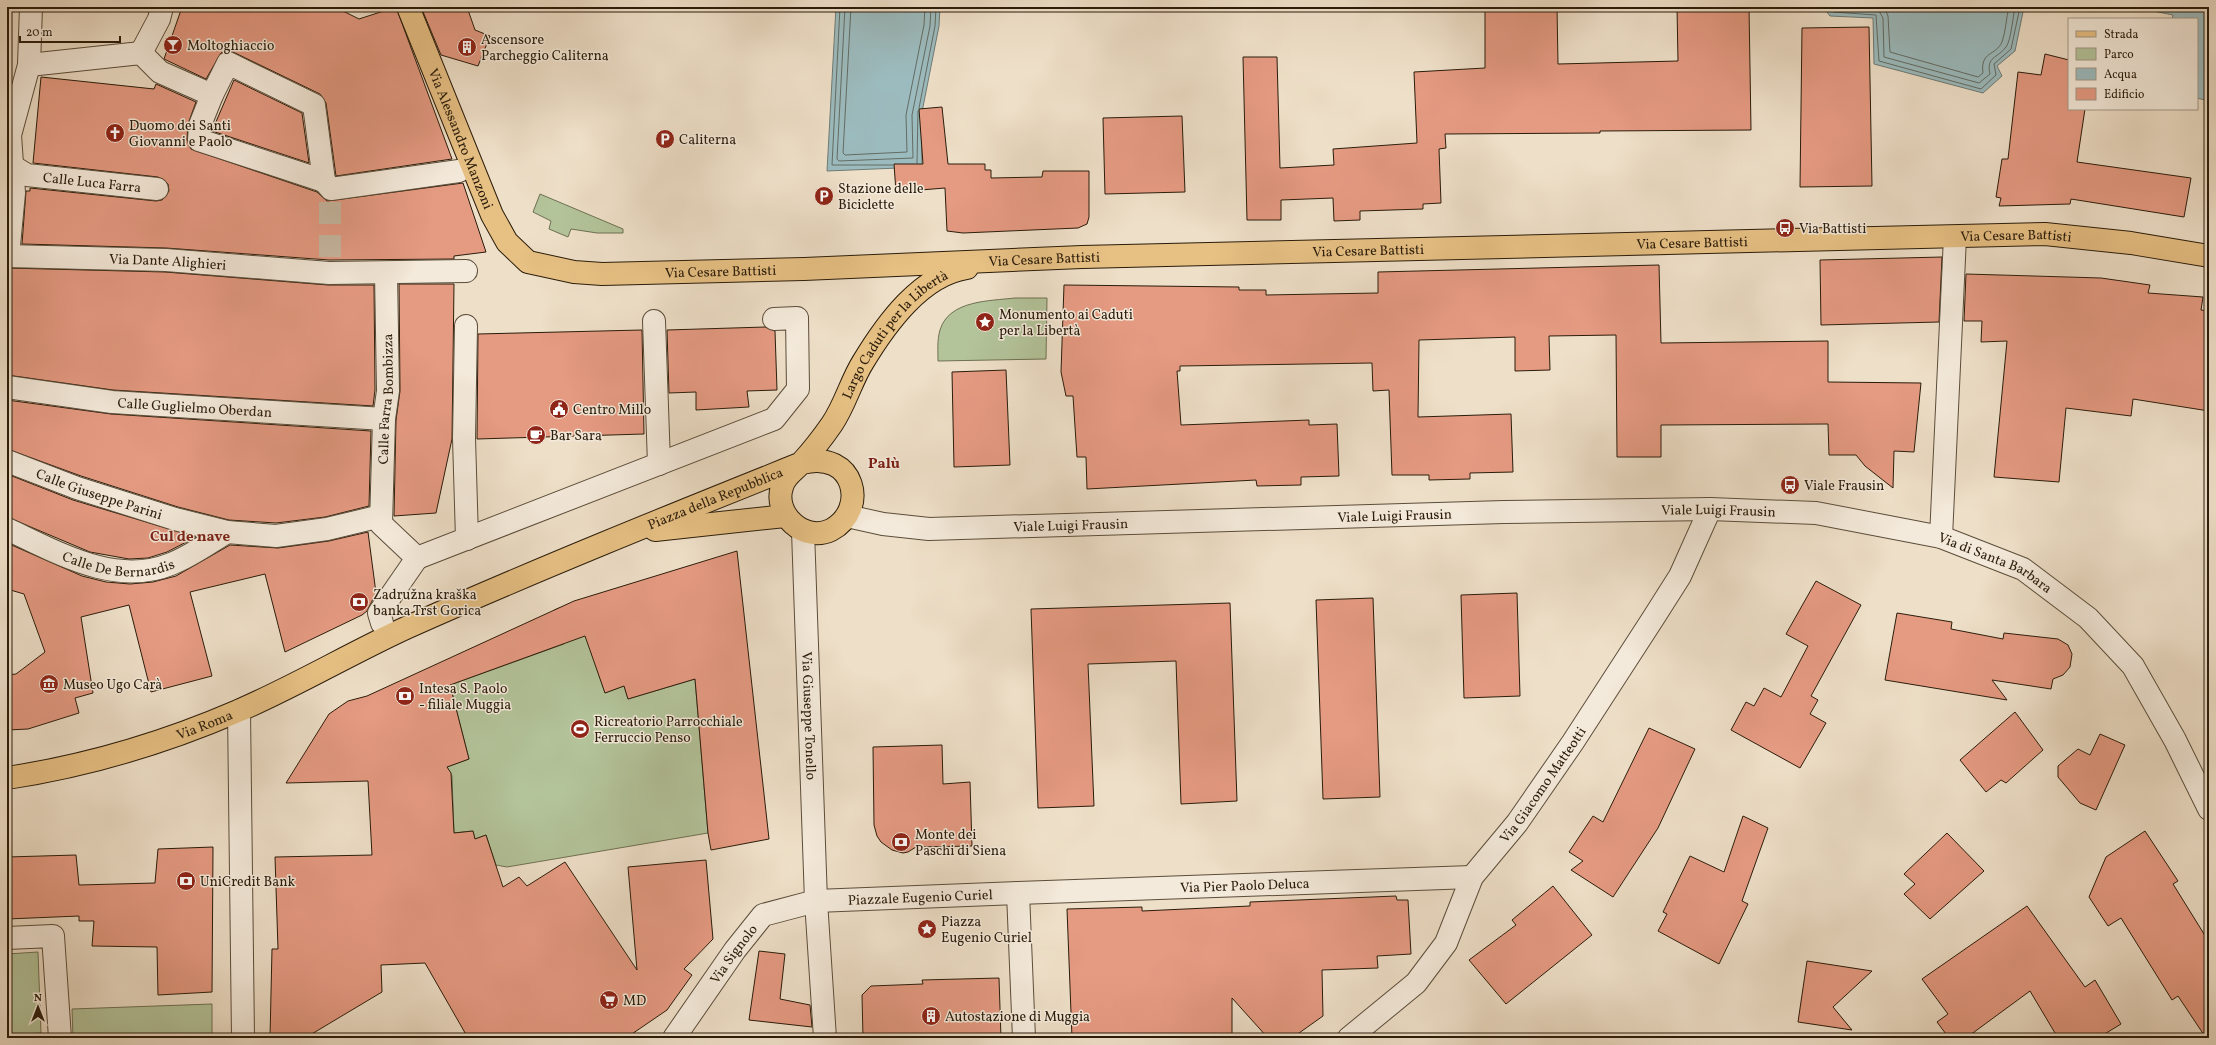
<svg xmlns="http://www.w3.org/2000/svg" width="2216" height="1045" font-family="Vollkorn,serif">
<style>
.green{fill:#b3c39a;stroke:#6e7052}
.water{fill:#9cbbbe;stroke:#6e7b76}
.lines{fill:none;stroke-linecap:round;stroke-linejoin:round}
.shore{stroke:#636c64;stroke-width:1}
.building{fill:#e59a82;stroke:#2a1c0a}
.minor-tunnel{stroke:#c7b8a2;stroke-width:22;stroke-dasharray:22 11;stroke-linecap:butt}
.minor-casing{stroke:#5b4d3a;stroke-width:24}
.major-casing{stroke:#2a1c0a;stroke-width:24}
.minor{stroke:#f4eadb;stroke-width:22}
.major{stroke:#e7c084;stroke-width:22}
.labels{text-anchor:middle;stroke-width:3;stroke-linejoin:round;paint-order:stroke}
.poi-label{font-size:14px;fill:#2a1c0a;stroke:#f4eadb;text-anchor:start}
.street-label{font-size:14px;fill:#2a1c0a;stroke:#f4eadb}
.neighbourhood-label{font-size:15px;font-weight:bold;fill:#7a1f14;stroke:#f4eadb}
</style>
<rect width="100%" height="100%" fill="#eedfc8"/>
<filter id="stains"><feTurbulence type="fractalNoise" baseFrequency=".005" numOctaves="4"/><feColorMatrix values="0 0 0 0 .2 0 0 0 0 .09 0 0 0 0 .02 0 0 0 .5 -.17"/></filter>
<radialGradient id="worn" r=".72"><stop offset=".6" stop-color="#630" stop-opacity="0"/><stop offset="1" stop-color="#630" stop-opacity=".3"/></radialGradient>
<g class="green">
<polygon points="540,194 623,229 623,233 597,233 571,229 568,237 549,229 551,221 533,212"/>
<path d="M1015,298H1047L1046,359L938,361C938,351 937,340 940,330C949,300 990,301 1015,298Z"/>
<polygon points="575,602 605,693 624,686 628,699 695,679 708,833 507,867 496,865 486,835 475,839 473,831 454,833 452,776 447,767 469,759 450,685 564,644 554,610"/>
<polygon points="38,952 41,1033 7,1035 7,954"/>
<polygon points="212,1004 212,1038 73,1038 72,1009"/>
</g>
<g class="water">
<polygon points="836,7 940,7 939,26 921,117 922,167 827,171"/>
<polygon points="1823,7 2024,7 2015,51 1997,66 2002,76 1983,93 1874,64 1873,18 1830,16"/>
<polygon points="2133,7 2209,7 2209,101 2197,98 2197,19 2172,19 2173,15"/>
</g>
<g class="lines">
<g class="shore">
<polyline points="840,7 832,165 893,165"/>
<polyline points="845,7 837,159 839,161 913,158 912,115 930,26 931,7"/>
<polyline points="851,7 843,153 845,155 907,152 906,115 924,25 925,7"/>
<polyline points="1828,7 1833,12 1876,15 1879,61 1981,89 1996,75 1994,64 2011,49 2020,7"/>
<path d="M1834,7L1873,8L1879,11L1883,18L1884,57L1979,83L1990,74C1986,56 1997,59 2006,47C2011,41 2013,16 2015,7"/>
<path d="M1884,7L1888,16L1890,52L1978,77L1983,73C1980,51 1996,56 2002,42C2006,31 2006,18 2009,7"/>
<polyline points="919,108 935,26 936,7"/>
<polyline points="917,163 918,111"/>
</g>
</g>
<g class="building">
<polygon points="182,7 335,7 359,19 396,7 452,159 336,176 326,103 320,94 233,52 227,51 221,53 206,79 164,59"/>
<polygon points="421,7 467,7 475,30 490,36 478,66 441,55"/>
<polygon points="1485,7 1557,7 1558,64 1678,61 1677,7 1749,7 1751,130 1600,131 1600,133 1445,134 1446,148 1439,149 1441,203 1423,204 1423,209 1360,211 1360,220 1334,221 1333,198 1281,200 1281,220 1247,220 1243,57 1277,57 1280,168 1334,165 1333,149 1417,143 1414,72 1485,68"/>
<polygon points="1869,27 1872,186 1800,187 1802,28"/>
<polygon points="2045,54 2069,60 2069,109 2085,109 2077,162 2191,178 2184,217 2071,199 2070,204 1999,206 2001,198 1996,197 2002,159 2008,159 2018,72 2041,75"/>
<polygon points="41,77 154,89 156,84 196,102 188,124 187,140 191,149 317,192 327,201 463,183 486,252 454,256 454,259 329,260 166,248 22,244 26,191 30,191 30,188 156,201 162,200 169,191 168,184 158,177 33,163"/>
<polygon points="234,80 302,113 309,163 212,131"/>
<polygon points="942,107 948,164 985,164 985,170 991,170 991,178 1042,177 1043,171 1089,171 1089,217 1087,224 1078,228 963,233 947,231 945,188 896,192 894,164 923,164 919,109"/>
<polygon points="1182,116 1185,192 1105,194 1103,118"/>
<polygon points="1942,257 1939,322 1821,325 1820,260"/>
<polygon points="1659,265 1661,343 1828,341 1828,382 1921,383 1914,452 1894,451 1893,488 1865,466 1856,455 1829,455 1828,424 1661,425 1661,457 1617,457 1616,335 1549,336 1550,370 1515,371 1515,337 1419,340 1418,417 1511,414 1513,472 1470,473 1470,479 1429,480 1429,475 1392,475 1389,390 1373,391 1372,363 1180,366 1180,371 1177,371 1181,425 1309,420 1309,425 1337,424 1339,476 1301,477 1301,485 1257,486 1256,480 1087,489 1086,457 1077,457 1073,396 1066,396 1061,372 1064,285 1239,287 1239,290 1266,290 1266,295 1378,293 1378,272"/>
<polygon points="7,268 165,272 328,285 374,285 375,390 373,406 113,390 7,375"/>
<polygon points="1966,274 2101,278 2150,285 2148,293 2203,297 2201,310 2209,311 2209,411 2133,399 2131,416 2066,408 2059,482 1994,477 2007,341 1981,342 1982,321 1964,321"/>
<polygon points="399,284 454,284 452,439 436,513 394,516 396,420 400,391"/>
<polygon points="765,327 775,331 777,390 747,391 749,407 696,410 696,392 669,393 667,330"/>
<polygon points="642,330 644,434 477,439 478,334"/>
<polygon points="1006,370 1010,465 954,467 952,372"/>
<polygon points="7,400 111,414 371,431 369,506 325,517 276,523 229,520 178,507 81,476 7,449"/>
<polygon points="7,474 73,500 196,537 167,552 148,558 129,559 90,552 7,517"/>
<polygon points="368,532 376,593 367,611 362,615 285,652 265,574 190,592 212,676 151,692 129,605 81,617 93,693 75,698 79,713 28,729 7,730 7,675 16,674 45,652 24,594 7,589 7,543 82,576 106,582 130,584 153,582 176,576 230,545 278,548 329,541"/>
<polygon points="737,551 769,839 711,850 708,833 695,679 628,699 624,686 605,693 585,636 450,685 469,759 447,767 451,773 454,833 473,831 475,839 486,835 503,887 519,877 527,886 565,862 637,970 628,867 706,860 713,939 684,969 692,975 667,1010 626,1038 468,1038 425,963 381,965 382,992 305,1038 270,1038 272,949 278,949 275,857 372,855 368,781 286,783 329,714 348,701 367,696 574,601"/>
<polygon points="1816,581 1861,605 1811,696 1818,700 1810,714 1826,723 1800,768 1731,730 1746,702 1754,706 1764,688 1781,697 1808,646 1786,634"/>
<polygon points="1517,593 1520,696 1464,698 1461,595"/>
<polygon points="1373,598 1380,797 1323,799 1316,600"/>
<polygon points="1230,603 1237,801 1181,804 1176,661 1088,664 1094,806 1038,808 1031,609"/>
<polygon points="1897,613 1952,622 1951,629 2003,639 2004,633 2058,639 2068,645 2072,654 2070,667 2063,675 2053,679 2051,689 1992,680 2007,700 1885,680"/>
<polygon points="2015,712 2043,750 2006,783 2001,780 1986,792 1960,760"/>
<polygon points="1649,728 1695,749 1658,828 1613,897 1571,870 1583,861 1569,852 1593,816 1603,822"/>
<polygon points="2100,734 2125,745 2096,810 2080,803 2058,777 2058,766 2078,749 2090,755"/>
<polygon points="942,745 943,784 970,782 972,846 916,847 908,852 903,853 892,850 881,842 877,836 874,825 873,747"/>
<polygon points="1743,816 1768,828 1742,901 1748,904 1719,964 1658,931 1667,914 1663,912 1690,856 1724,872"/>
<polygon points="2145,831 2178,881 2173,884 2209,942 2209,1038 2206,1038 2178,996 2172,1000 2121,918 2108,926 2089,897 2106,857"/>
<polygon points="1947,833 1984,871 1930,919 1904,894 1915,884 1904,874"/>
<polygon points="213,847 212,992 158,995 157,947 92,946 94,921 79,921 79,916 7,919 7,857 76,855 79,885 155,883 158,849"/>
<polygon points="1553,886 1592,935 1506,1004 1469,960 1516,925 1512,920"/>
<polygon points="1396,896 1397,900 1408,900 1411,954 1377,956 1378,968 1322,970 1323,1016 1292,1038 1268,1038 1232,998 1232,1038 1072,1038 1067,909 1142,907 1142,911 1250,906 1250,902"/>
<polygon points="2027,906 2085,987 2095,980 2121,1024 2098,1038 2058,1038 2030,991 1966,1038 1949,1038 1937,1022 1948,1014 1922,979"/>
<polygon points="759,951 785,954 780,999 810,1005 812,1027 749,1020"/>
<polygon points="1807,961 1872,971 1833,1007 1852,1030 1798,1022"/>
<polygon points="999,978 1001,1038 863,1038 862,995 871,986 923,984 922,980"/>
</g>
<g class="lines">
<polyline class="minor-tunnel" points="330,202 330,265"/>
<g class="minor-casing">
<g id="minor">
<polyline points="141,53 159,19 162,7"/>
<polyline points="29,65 141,53 160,72 212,95 200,125 199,140 324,181"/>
<polyline points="212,95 228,63 314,105 324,181"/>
<path id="s1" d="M12,166L27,175L157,189"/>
<polyline points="324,181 331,189 459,171"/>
<path id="s2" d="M7,256L166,260L329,273L466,271"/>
<polyline points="8,256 14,193 10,135 29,65 31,7"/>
<polyline points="654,321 659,464"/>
<polyline points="466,326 464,438 467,539"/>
<path id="s3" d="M7,387L112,402L384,419"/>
<path id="s4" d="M7,461L77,488L175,519L227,532L276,536L327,529L381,516"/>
<path id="s5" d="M847,516L883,524L929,529L1504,512L1710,509L1816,513L1941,537L2023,569L2088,618L2133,666L2175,740L2209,809"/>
<path id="s6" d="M7,529C57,552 115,587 171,564C191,556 209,543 227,532"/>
<path id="s7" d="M803,531L816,901L825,1038"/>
<polyline points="1941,537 1955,237"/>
<polyline points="417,558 774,419 798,389 797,318 774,319"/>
<path id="s8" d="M382,623L379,613L417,558L381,524L384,419L388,391L386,273"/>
<polyline points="239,711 243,1038"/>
<path id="s9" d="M1018,893L1472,877"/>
<polyline points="7,938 53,936 60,1038"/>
<path id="s10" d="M674,1038L735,950L763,915L816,901L1018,893L1024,1038"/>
<path id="s11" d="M1349,1038L1416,983L1446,943L1472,877L1517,823L1573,742L1654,617L1680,576L1710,509"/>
</g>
</g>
<g class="major-casing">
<g id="major">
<path id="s12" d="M408,7L492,215L507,242L528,262L574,272L602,274L804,269L1082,257L2045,234L2131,243L2209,256"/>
<polyline points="655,530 785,516"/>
<path id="s13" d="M7,778C86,766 164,743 238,711C296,686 351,653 408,627C538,569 670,516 802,463C855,449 869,510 831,530C804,543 773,514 782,487C785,475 795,471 802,462C813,450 823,437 832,424C845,405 851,381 863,362C886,324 921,275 967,268"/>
</g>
</g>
<use href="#minor" class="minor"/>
<use href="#major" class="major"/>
</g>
<defs>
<g id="bar-disc" transform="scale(1)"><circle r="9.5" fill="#8f2418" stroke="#f4eadb"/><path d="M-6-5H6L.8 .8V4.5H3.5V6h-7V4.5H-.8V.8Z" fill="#fff"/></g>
<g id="building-disc" transform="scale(1)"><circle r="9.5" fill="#8f2418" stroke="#f4eadb"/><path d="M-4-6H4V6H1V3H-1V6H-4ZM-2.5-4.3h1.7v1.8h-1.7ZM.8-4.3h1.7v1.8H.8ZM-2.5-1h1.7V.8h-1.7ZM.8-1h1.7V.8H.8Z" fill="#fff"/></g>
<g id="church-disc" transform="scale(1)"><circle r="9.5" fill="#8f2418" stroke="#f4eadb"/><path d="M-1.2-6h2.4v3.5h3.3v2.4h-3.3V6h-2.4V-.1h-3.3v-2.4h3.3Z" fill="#fff"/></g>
<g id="parking-disc" transform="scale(1)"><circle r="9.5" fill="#8f2418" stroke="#f4eadb"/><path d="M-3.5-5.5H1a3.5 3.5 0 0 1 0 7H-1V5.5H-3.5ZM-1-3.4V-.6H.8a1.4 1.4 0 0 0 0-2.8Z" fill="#fff"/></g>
<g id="bus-disc" transform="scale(1)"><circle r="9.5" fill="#8f2418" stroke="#f4eadb"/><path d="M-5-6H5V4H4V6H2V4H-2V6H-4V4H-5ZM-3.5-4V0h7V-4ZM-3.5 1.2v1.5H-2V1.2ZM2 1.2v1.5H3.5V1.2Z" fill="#fff"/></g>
<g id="sight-disc" transform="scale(1)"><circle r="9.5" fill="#8f2418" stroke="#f4eadb"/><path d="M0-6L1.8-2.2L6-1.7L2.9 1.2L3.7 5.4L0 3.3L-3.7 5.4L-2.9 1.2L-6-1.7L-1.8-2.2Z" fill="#fff"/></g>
<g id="civic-disc" transform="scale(1)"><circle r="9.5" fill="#8f2418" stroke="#f4eadb"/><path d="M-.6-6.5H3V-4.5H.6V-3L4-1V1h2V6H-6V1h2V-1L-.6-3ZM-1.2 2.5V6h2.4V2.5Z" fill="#fff"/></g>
<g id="cafe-disc" transform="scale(1)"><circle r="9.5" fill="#8f2418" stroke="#f4eadb"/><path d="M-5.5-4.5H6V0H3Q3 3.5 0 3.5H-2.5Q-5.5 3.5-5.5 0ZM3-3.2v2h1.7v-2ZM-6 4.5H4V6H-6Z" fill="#fff"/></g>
<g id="bank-disc" transform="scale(1)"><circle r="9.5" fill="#8f2418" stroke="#f4eadb"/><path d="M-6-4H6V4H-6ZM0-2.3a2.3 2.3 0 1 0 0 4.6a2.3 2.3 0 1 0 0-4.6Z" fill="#fff"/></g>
<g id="museum-disc" transform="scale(1)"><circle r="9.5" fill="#8f2418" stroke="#f4eadb"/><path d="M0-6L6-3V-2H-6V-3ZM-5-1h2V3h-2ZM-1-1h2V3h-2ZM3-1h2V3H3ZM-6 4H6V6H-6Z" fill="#fff"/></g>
<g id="stadium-disc" transform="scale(1)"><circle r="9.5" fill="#8f2418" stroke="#f4eadb"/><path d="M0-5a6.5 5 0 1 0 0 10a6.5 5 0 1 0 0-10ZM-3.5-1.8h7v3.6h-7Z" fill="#fff"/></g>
<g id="supermarket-disc" transform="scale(1)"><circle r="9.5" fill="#8f2418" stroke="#f4eadb"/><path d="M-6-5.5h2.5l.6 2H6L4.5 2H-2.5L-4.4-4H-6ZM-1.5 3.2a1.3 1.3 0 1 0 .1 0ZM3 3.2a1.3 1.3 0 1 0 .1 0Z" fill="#fff"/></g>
</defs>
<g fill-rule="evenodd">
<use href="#bar-disc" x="173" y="45"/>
<use href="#building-disc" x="467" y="47"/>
<use href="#church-disc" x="115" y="133"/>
<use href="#parking-disc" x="665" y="139"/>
<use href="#parking-disc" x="824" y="196"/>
<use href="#bus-disc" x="1785" y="228"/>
<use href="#sight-disc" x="985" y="322"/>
<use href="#civic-disc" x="559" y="409"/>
<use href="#cafe-disc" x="536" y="435"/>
<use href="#bus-disc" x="1790" y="485"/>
<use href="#bank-disc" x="359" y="602"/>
<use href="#museum-disc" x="49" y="684"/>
<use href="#bank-disc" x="405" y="696"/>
<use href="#stadium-disc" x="580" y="729"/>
<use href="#bank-disc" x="901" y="842"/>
<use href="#bank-disc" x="186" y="881"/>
<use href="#sight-disc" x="927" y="929"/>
<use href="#supermarket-disc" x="609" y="1000"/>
<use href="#building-disc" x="931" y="1016"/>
</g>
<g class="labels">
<g class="poi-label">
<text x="481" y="44">Ascensore<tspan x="481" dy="16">Parcheggio Caliterna</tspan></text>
<text x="187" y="50">Moltoghiaccio</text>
<text x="129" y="130">Duomo dei Santi<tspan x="129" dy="16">Giovanni e Paolo</tspan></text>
<text x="679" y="144">Caliterna</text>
<text x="838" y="193">Stazione delle<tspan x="838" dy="16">Biciclette</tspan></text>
<text x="1799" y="233">Via Battisti</text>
<text x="999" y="319">Monumento ai Caduti<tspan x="999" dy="16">per la Libertà</tspan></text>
<text x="573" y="414">Centro Millo</text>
<text x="550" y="440">Bar Sara</text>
<text x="1804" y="490">Viale Frausin</text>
<text x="373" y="599">Zadružna kraška<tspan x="373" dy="16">banka Trst Gorica</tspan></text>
<text x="63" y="689">Museo Ugo Carà</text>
<text x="419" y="693">Intesa S. Paolo<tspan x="419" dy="16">- filiale Muggia</tspan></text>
<text x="594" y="726">Ricreatorio Parrocchiale<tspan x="594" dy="16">Ferruccio Penso</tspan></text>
<text x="915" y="839">Monte dei<tspan x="915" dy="16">Paschi di Siena</tspan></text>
<text x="200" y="886">UniCredit Bank</text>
<text x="941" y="926">Piazza<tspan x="941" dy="16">Eugenio Curiel</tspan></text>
<text x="623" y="1005">MD</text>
<text x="945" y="1021">Autostazione di Muggia</text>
</g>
<g class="street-label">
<text dy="5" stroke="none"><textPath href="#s12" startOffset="142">Via Alessandro Manzoni</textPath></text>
<text dy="5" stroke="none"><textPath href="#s1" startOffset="83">Calle Luca Farra</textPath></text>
<text dy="5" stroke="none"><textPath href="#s12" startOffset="1774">Via Cesare Battisti</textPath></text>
<text dy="5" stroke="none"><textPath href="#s12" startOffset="1450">Via Cesare Battisti</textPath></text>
<text dy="5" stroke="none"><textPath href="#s12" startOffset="1126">Via Cesare Battisti</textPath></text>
<text dy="5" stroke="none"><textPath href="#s12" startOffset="802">Via Cesare Battisti</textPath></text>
<text dy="5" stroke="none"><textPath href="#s2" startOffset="161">Via Dante Alighieri</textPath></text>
<text dy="5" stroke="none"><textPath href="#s12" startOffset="478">Via Cesare Battisti</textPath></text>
<text dy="5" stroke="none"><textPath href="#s13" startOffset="1244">Largo Caduti per la Libertà</textPath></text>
<text dy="5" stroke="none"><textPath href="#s8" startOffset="252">Calle Farra Bombizza</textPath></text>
<text dy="5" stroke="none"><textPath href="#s3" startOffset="189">Calle Guglielmo Oberdan</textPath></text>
<text dy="5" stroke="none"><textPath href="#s4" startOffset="98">Calle Giuseppe Parini</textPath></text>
<text dy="5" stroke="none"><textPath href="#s13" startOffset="764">Piazza della Repubblica</textPath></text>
<text dy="5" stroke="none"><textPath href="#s5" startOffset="873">Viale Luigi Frausin</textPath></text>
<text dy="5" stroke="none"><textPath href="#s5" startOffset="549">Viale Luigi Frausin</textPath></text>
<text dy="5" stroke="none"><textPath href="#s5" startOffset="225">Viale Luigi Frausin</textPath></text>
<text dy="5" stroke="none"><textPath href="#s6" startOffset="119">Calle De Bernardis</textPath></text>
<text dy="5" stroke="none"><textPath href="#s5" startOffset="1158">Via di Santa Barbara</textPath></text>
<text dy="5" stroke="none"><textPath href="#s7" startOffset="185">Via Giuseppe Tonello</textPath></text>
<text dy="5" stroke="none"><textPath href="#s13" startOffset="205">Via Roma</textPath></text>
<text dy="5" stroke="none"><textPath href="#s11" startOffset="324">Via Giacomo Matteotti</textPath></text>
<text dy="5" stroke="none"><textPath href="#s9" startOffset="227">Via Pier Paolo Deluca</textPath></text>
<text dy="5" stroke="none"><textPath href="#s10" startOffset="311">Piazzale Eugenio Curiel</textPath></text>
<text dy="5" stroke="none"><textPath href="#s10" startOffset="103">Via Signolo</textPath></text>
</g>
<g class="neighbourhood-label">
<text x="884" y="468">Palù</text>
<text x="190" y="541">Cul de nave</text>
</g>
</g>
<rect width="2216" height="1045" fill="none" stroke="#eedfc8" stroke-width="24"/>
<rect x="8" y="8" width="2200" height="1029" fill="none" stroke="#2a1c0a" stroke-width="2"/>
<rect x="12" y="12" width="2192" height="1021" fill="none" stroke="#2a1c0a"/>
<rect x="2068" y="18" width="130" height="92" fill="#f4eadb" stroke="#a39887"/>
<rect x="2076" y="31" width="20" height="6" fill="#e7c084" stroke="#a39887"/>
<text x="2104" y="38" font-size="12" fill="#2a1c0a">Strada</text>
<rect x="2076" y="48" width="20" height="12" fill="#b3c39a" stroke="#a39887"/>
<text x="2104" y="58" font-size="12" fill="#2a1c0a">Parco</text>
<rect x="2076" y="68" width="20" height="12" fill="#9cbbbe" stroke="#a39887"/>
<text x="2104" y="78" font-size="12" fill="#2a1c0a">Acqua</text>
<rect x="2076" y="88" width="20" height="12" fill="#e59a82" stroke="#a39887"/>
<text x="2104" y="98" font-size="12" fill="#2a1c0a">Edificio</text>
<g transform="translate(38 1007)" stroke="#f4eadb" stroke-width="3" paint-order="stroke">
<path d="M0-3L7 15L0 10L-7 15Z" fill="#2a1c0a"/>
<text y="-6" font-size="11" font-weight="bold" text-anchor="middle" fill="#2a1c0a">N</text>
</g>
<path d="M20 36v6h100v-6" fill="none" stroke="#2a1c0a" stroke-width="2"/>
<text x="26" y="36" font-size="12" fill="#2a1c0a" stroke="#f4eadb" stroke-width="3" paint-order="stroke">20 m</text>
<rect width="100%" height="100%" filter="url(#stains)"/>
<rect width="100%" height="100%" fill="url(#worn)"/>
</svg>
